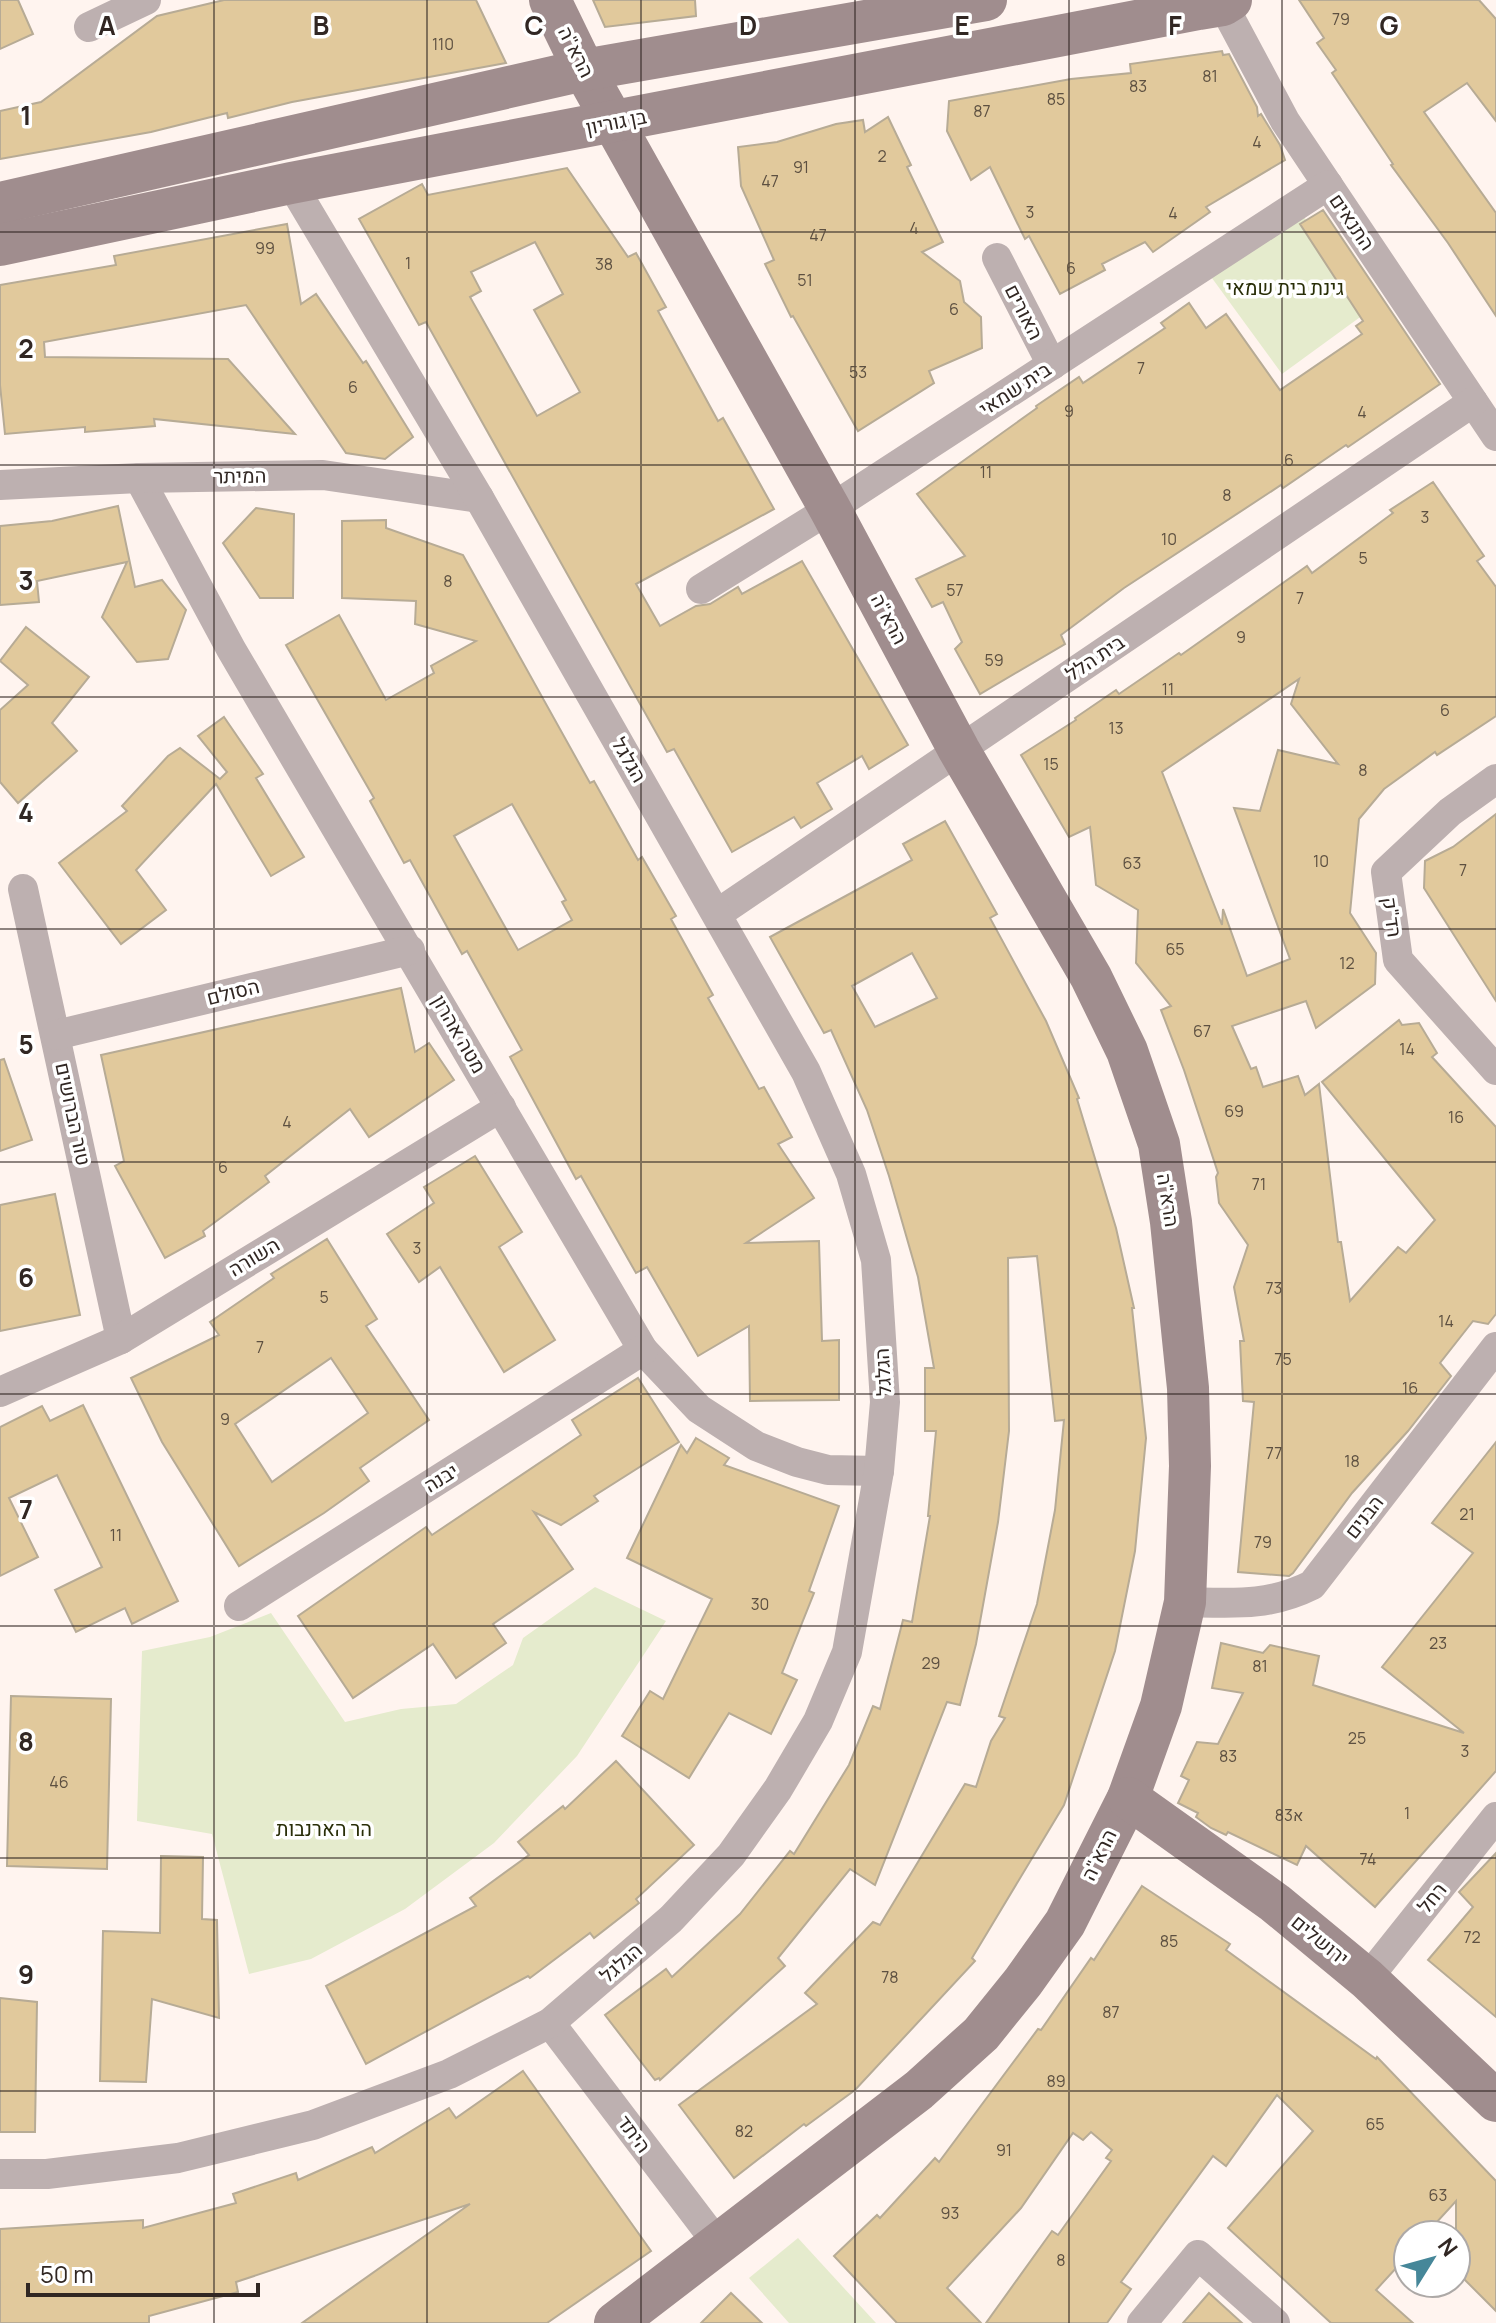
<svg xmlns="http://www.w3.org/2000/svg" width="1496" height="2323" font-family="Manrope,Heebo,sans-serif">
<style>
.green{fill:#e5ebcd}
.building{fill:#e1c99c;stroke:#b7ab95;stroke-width:2;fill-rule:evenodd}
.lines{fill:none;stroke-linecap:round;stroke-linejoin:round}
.street{stroke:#bdb0b0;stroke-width:30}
.secondary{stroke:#a08d8e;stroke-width:42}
.grid{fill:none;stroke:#312723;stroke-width:2;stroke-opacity:0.55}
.labels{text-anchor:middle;stroke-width:7;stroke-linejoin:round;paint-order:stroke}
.number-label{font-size:16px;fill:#5d5041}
.street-label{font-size:20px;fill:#312723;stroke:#fff}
.park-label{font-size:20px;fill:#292e08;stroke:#fff}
.grid-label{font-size:26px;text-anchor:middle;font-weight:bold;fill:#312723;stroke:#fff;stroke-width:7;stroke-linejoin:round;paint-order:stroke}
</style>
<rect width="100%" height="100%" fill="#fff4ef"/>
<g class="green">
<polygon points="1300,210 1363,315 1282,374 1209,274"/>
<polygon points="595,1587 666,1621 577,1756 494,1843 405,1909 311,1959 249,1974 212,1834 137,1821 142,1651 210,1637 271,1613 345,1722 401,1709 456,1704 513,1665 523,1638"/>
<polygon points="798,2238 876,2323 789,2323 749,2278"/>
</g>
<g class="building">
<polygon points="0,0 18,0 33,34 0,49"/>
<polygon points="224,0 476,0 506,63 292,102 228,118 227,113 151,132 0,159 0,111 41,102 157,16"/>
<polygon points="593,0 695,0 696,16 605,27"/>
<polygon points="1299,0 1479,0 1496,19 1496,121 1467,83 1424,112 1496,213 1496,316 1448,243 1391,165 1393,164 1332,73 1336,70 1317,43 1324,38"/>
<polygon points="1222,51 1223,55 1229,54 1257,107 1258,116 1261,114 1280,145 1285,160 1206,207 1210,212 1153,252 1145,242 1102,264 1105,270 1060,294 1029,236 1025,239 990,167 971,180 947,131 949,101 1071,79 1131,73 1130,64"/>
<polygon points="888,117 911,165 907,167 943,242 922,252 960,281 964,302 981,317 982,348 929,371 934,383 858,431 793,316 791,317 765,264 774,260 741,186 738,147 777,142 836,124 863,120 865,132"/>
<path d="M567,168L628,257L636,253L666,307L658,311L718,421L723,418L774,509L636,584L660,626L696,606L710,604L738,587L742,594L802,561L908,745L869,769L862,756L817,783L832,809L801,828L794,817L732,852L674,749L667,752L426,322L419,325L359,219L422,184L428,195ZM535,242L563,294L534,310L580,392L537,416L470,297L481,291L471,272Z"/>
<polygon points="1323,210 1440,384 1348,447 1346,445 1283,488 1281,485 1124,588 1061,635 1065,644 980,694 955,649 962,642 943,602 932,607 916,579 965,556 917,494 1037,408 1036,406 1079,377 1083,383 1165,328 1161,323 1189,303 1206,328 1226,314 1280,390 1362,334 1356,326 1363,321 1300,224"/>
<polygon points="287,224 301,304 316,294 363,363 366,361 413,437 385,459 346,453 246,305 44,342 45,357 228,359 295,434 154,419 155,426 85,432 85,427 5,434 0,385 0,285 116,265 114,256"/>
<path d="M1433,482L1484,556L1477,561L1496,587V716L1437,755L1435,752L1384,789L1359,819L1350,913L1376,953L1375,984L1316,1028L1306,1001L1232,1026L1251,1069L1256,1067L1263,1087L1298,1076L1305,1095L1319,1084L1338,1242H1341L1350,1301L1398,1247L1406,1253L1435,1220L1322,1082L1399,1020L1402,1025L1419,1023L1437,1053L1432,1057L1496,1127V1314L1488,1324L1473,1321L1440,1363L1451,1376L1408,1431L1352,1493L1293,1573L1289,1576L1238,1572L1254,1402L1243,1401L1240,1341H1244L1234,1287L1248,1245L1219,1203L1216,1177L1218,1173L1184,1070L1161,1010L1171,1006L1136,963L1138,910L1096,885L1090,827L1069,837L1021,755L1076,720L1075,718L1116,690L1119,694L1179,653L1181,655L1307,566L1312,573L1393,513L1390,510ZM1299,679L1291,704L1338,764L1278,750L1260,811L1234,808L1290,959L1247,976L1223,909L1222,925L1162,772Z"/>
<polygon points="118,506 135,587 162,580 186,610 168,659 137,662 102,617 127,562 37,581 39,602 0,605 0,526 52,521"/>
<polygon points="256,508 294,514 293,598 260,598 223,543"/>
<path d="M386,520V528L463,555L590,783L594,781L638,860L642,857L676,916L671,919L713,995L708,998L759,1089L764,1087L792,1137L778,1144L814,1198L746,1243L819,1241L822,1341L839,1340V1400L750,1401L749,1326L698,1356L647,1267L636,1273L581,1176L576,1179L510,1057L522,1050L467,951L462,954L410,860L404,863L370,801L374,798L286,645L339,615L386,700L434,673L431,666L476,641L415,624L416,601L342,598V521ZM512,804L566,900L562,902L572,920L518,950L454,836Z"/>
<polygon points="26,627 89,677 52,723 77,751 18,803 0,782 0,710 28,685 0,661"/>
<polygon points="224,717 263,774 256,778 304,857 271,876 216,784 136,870 166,910 121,944 59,863 127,811 122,806 168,756 180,748 220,779 227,772 198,736"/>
<polygon points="1496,814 1496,1001 1424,888 1425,861 1453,847"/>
<path d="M945,821L997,914L990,918L1046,1021L1079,1098L1077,1099L1116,1228L1134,1308H1132L1146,1438L1135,1551L1115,1651L1064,1805L972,1958L975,1961L855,2090L806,2126L804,2124L734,2178L679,2105L817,2004L805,1993L873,1922L880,1925L965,1784L976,1787L991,1741L1005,1718L999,1716L1037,1604L1055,1510L1064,1420L1055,1421L1037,1256L1008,1258L1009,1431L998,1522L976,1644L960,1705L947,1702L875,1885L850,1869L778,1958L785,1966L660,2080L659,2078L655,2080L605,2015L666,1969L672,1977L740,1914L790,1851L794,1854L849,1765L873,1706L880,1709L903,1620L912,1622L930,1516H928L936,1431H925V1368H934L918,1277L889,1176L867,1110L831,1030L824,1033L770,937L912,860L903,844ZM912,953L937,998L875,1027L852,986Z"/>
<polygon points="401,988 415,1052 429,1043 454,1080 369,1137 350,1109 265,1176 269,1182 203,1231 205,1236 165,1258 115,1166 124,1161 101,1055"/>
<polygon points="4,1059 32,1140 0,1151 0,1060"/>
<polygon points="475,1156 522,1232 499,1247 555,1340 504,1372 440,1267 419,1282 387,1234 434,1203 424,1187"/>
<polygon points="55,1194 80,1315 0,1331 0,1205"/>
<path d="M327,1239L377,1319L366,1326L429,1420L360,1468L369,1481L324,1513L239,1566L162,1442L131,1378L219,1335L210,1322L274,1278L271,1274ZM331,1358L368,1413L272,1482L235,1424Z"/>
<polygon points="638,1378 679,1442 594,1496 598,1501 561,1525 534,1512 573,1569 493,1624 506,1643 456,1678 433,1644 353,1698 298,1616 426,1527 432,1535 581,1435 572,1420"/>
<polygon points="83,1405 178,1601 132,1624 125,1608 76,1632 55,1590 102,1567 57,1475 9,1498 38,1557 0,1576 0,1427 42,1406 50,1421"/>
<polygon points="696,1438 729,1458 724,1465 839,1506 809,1591 814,1593 782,1673 797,1680 771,1734 729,1713 689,1778 622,1736 650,1691 663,1699 712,1599 627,1558 681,1445 687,1453"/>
<polygon points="1496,1442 1496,1771 1375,1907 1306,1846 1297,1865 1228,1832 1226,1835 1211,1828 1196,1817 1198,1813 1178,1803 1189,1780 1181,1776 1197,1742 1218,1744 1243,1693 1212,1688 1221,1643 1263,1653 1270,1645 1319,1656 1313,1685 1464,1733 1382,1667 1473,1553 1432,1523"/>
<polygon points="11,1696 111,1699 107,1869 7,1866"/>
<polygon points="616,1761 694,1845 636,1899 639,1903 594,1938 590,1933 530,1978 528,1976 366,2064 326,1986 476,1906 470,1898 529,1855 518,1842 563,1806 565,1809"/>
<polygon points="1496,1853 1496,2017 1428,1960 1473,1907 1459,1892"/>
<polygon points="161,1856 203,1857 202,1919 217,1920 219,2018 152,1999 146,2082 100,2081 103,1931 160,1933"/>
<polygon points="1142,1886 1230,1944 1226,1950 1376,2059 1377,2057 1496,2181 1496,2311 1456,2271 1456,2201 1425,2235 1408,2235 1408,2255 1376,2290 1413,2323 1331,2323 1228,2228 1313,2131 1277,2095 1226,2166 1213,2156 1121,2282 1131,2289 1107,2323 986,2323 1052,2231 1058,2235 1111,2161 1106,2158 1112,2150 1091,2132 1083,2140 1073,2133 1021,2208 947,2288 981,2323 897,2323 834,2256 877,2215 880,2218 935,2158 939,2162 1038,2029 1041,2030 1091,1958 1094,1960"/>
<polygon points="0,1998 37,2002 35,2132 0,2132"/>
<polygon points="523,2071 651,2251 547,2323 302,2323 470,2204 236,2282 238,2292 149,2316 149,2323 0,2323 0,2229 143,2220 143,2228 236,2203 233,2194 296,2173 298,2180 372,2147 375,2153 449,2108 456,2118"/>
<polygon points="731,2293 762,2323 701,2323"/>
<polygon points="1209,2293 1242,2323 1183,2323"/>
</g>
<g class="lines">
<g class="street">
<polyline points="1225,0 1223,5 1285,121 1496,436"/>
<polyline points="89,27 146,0"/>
<polyline points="997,258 1052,365"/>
<polyline points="139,478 231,649 643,1350 699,1409 756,1446 797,1462 828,1470 879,1471"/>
<polyline points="0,485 139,478 323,475 479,498"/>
<polyline points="701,589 830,509 1328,185"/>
<polyline points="1496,779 1450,812 1386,872 1398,960 1496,1070"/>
<polyline points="23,889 121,1339"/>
<polyline points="717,914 1473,402"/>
<polyline points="56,1035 410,950"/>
<polyline points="0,1392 121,1339 501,1107"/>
<path d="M1185,1602C1232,1603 1268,1607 1312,1585L1496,1347"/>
<polyline points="239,1606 643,1350"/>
<polyline points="1367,1979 1496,1817"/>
<polyline points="550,2023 718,2244"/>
<polyline points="0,2174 47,2174 178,2158 313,2125 449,2074 550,2023 671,1919 731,1855 778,1789 818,1721 847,1652 879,1471 885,1402 876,1260 851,1174 806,1072 479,498 291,183"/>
<polyline points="1142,2323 1198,2255 1275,2323"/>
</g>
<g class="secondary">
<polyline points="550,0 584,70 830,509 959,750 1091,977 1127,1051 1159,1144 1171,1222 1188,1388 1190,1466 1185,1602 1161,1706 1128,1798 1065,1923 1023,1982 981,2034 919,2090 615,2323"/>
<polyline points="0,203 584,70 986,0"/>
<polyline points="0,245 291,183 1199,9 1223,5 1231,0"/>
<polyline points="1128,1798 1275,1903 1367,1979 1496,2101"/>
</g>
</g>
<path class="grid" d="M214,0V2323M427,0V2323M641,0V2323M855,0V2323M1069,0V2323M1282,0V2323M0,232H1496M0,465H1496M0,697H1496M0,929H1496M0,1162H1496M0,1394H1496M0,1626H1496M0,1858H1496M0,2091H1496"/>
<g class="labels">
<g class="number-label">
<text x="1341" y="25">79</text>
<text x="443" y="50">110</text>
<text x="1210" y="82">81</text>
<text x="1138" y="92">83</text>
<text x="1056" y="105">85</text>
<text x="982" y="117">87</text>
<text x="1257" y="148">4</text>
<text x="882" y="162">2</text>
<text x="801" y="173">91</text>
<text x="770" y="187">47</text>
<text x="1030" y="218">3</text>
<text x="1173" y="219">4</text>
<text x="914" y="234">4</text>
<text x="818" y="241">47</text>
<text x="265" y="254">99</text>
<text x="408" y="269">1</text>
<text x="604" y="270">38</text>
<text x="1071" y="274">6</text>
<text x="805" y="286">51</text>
<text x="954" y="315">6</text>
<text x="1141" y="374">7</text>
<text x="858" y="378">53</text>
<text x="353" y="393">6</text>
<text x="1069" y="417">9</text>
<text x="1362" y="418">4</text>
<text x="1289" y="466">6</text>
<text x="986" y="478">11</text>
<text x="1227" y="501">8</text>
<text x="1425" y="523">3</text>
<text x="1169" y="545">10</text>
<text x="1363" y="564">5</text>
<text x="448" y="587">8</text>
<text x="955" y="596">57</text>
<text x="1300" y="604">7</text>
<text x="1241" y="643">9</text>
<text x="994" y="666">59</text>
<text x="1168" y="695">11</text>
<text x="1445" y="716">6</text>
<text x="1116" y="734">13</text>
<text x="1051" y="770">15</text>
<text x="1363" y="776">8</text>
<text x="1321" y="867">10</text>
<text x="1132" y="869">63</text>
<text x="1463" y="876">7</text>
<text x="1175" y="955">65</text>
<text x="1347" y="969">12</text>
<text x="1202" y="1037">67</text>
<text x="1407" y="1055">14</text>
<text x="1234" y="1117">69</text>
<text x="1456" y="1123">16</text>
<text x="287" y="1128">4</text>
<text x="223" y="1173">6</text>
<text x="1259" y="1190">71</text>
<text x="417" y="1254">3</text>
<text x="1274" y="1294">73</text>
<text x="324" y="1303">5</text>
<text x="1446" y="1327">14</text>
<text x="260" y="1353">7</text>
<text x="1283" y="1365">75</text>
<text x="1410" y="1394">16</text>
<text x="225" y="1425">9</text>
<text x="1274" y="1459">77</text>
<text x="1352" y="1467">18</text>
<text x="1467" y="1520">21</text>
<text x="116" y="1541">11</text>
<text x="1263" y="1548">79</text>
<text x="760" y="1610">30</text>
<text x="1438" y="1649">23</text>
<text x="931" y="1669">29</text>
<text x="1260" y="1672">81</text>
<text x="1357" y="1744">25</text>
<text x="1465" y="1757">3</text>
<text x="1228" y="1762">83</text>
<text x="59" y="1788">46</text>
<text x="1407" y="1819">1</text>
<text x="1289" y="1821">83א</text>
<text x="1368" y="1865">74</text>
<text x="1472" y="1943">72</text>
<text x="1169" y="1947">85</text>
<text x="890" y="1983">78</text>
<text x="1111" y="2018">87</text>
<text x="1056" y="2087">89</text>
<text x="1375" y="2130">65</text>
<text x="744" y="2137">82</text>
<text x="1004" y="2156">91</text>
<text x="1438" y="2201">63</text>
<text x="950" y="2219">93</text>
<text x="1061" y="2266">8</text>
</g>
<g class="street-label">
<text transform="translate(576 52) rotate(63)" y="7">הרא"ה</text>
<text transform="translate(616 122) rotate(-11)" y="7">בן גוריון</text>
<text transform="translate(1352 222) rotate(56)" y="7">התנאים</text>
<text transform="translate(1024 312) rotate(63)" y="7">האורים</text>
<text transform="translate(1015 389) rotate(-33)" y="7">בית שמאי</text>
<text transform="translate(240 476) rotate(-1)" y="7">המיתר</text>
<text transform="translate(889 619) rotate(62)" y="7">הרא"ה</text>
<text transform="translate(1095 658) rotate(-34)" y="7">בית הלל</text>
<text transform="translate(629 760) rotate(60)" y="7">הגלגל</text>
<text transform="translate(1392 917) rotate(82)" y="7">רד"ק</text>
<text transform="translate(233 992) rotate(-14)" y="7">הסולם</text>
<text transform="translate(459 1034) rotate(60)" y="7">מטה אהרון</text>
<text transform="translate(73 1114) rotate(78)" y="7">טור הברושים</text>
<text transform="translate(1168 1200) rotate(81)" y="7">הרא"ה</text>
<text transform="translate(254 1257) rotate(-31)" y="7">השורה</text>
<text transform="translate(883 1372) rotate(-93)" y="7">הגלגל</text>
<text transform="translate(441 1478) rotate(-32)" y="7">יבנה</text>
<text transform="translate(1364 1517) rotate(-52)" y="7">הבנים</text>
<text transform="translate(1099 1855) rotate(-64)" y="7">הרא"ה</text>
<text transform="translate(1432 1898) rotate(-51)" y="7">רחל</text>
<text transform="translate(1320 1940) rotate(39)" y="7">ירושלים</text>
<text transform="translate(621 1963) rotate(-41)" y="7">הגלגל</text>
<text transform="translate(634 2134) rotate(53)" y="7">היתד</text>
</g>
<g class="park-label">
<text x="1285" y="295">גינת בית שמאי</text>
<text x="324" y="1836">הר הארנבות</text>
</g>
</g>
<g class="grid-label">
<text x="107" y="35">A</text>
<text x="321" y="35">B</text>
<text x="534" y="35">C</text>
<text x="748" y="35">D</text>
<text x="962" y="35">E</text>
<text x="1175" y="35">F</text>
<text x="1389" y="35">G</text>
<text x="26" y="125">1</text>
<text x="26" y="358">2</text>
<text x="26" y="590">3</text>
<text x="26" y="822">4</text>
<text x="26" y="1054">5</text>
<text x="26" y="1287">6</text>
<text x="26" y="1519">7</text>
<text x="26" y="1751">8</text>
<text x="26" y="1984">9</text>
</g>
<g transform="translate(1432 2259) rotate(53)"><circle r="38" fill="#ffffff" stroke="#ada9a7" stroke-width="2"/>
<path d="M0-6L14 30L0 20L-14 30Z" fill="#468799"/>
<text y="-12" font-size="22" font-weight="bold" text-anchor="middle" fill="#312723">N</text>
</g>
<path d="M28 2283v12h230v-12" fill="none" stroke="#312723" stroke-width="4"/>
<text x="40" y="2283" font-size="24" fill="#312723" stroke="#ffffff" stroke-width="6" paint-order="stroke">50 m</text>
</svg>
